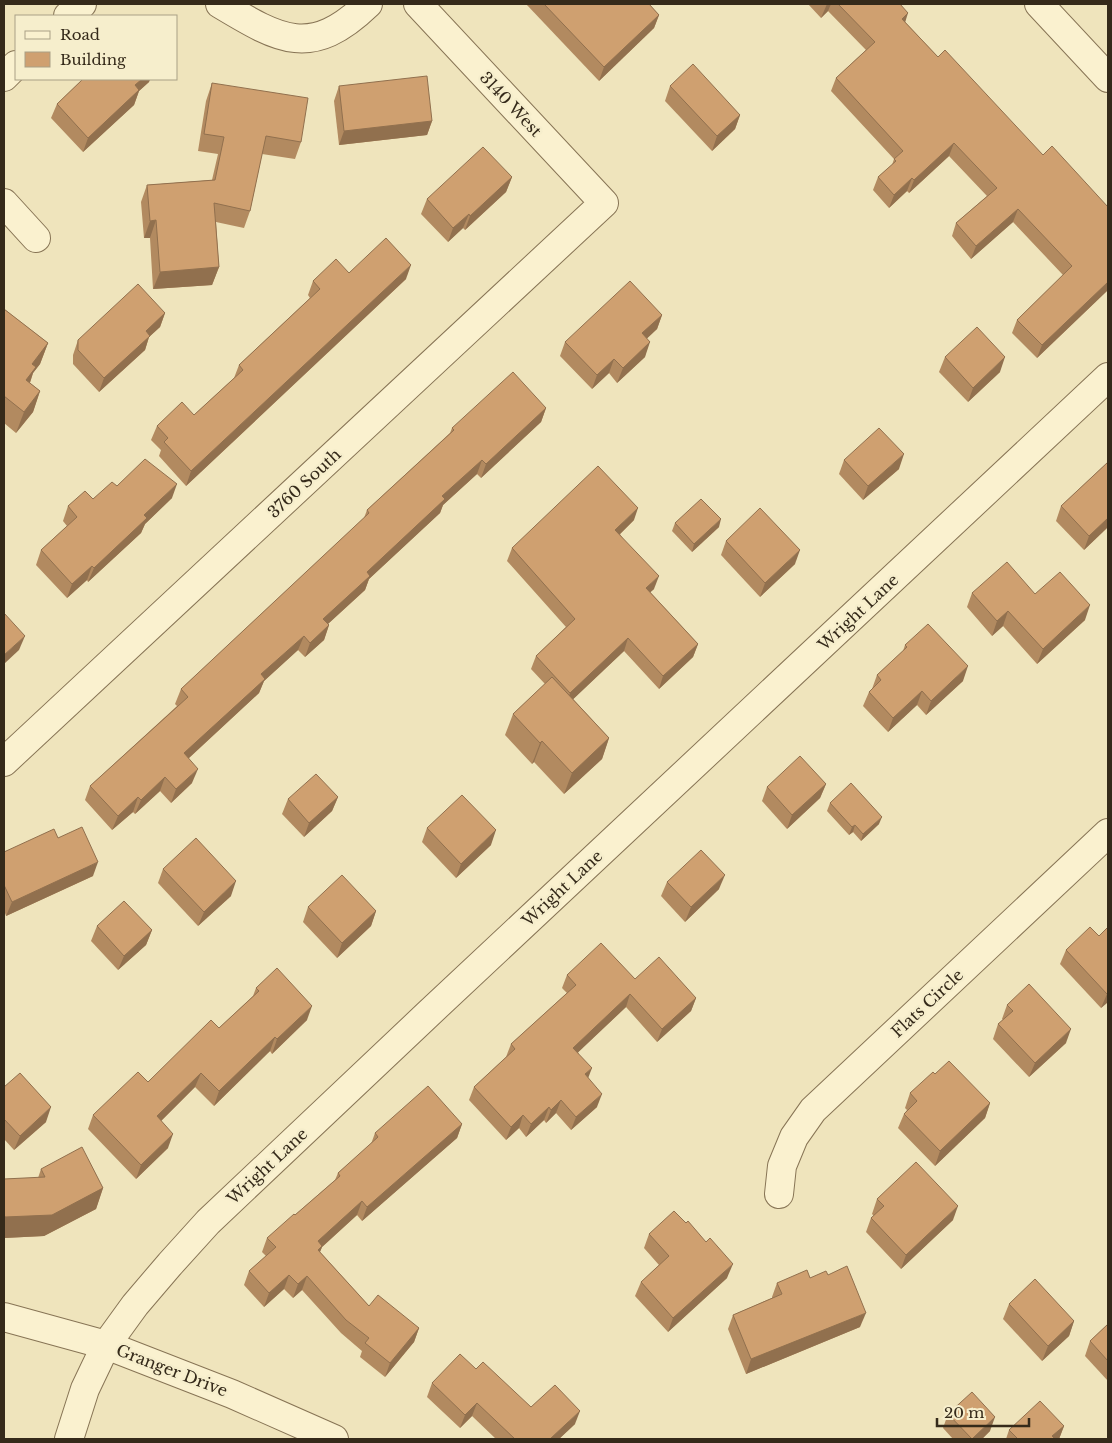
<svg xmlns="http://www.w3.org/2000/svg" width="1112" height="1443" font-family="'Libre Baskerville',serif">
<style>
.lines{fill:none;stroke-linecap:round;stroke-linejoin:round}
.minor-casing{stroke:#877455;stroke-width:30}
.minor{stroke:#faf1cf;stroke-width:28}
.wall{fill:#b28a60}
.shaded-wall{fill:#91704e}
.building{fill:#cfa070;stroke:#91704e}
.labels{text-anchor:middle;stroke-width:5;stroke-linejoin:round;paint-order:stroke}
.street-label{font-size:16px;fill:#352a1a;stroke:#f6eecc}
</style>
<rect width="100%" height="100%" fill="#efe4bc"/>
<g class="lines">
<g class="minor-casing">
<g id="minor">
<path d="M220,4C280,40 311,59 368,4"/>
<polyline points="1039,4 1108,78"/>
<polyline points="68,16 82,4"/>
<polyline points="4,77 16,65"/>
<polyline points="4,203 36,238"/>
<polyline points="4,762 604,203 418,4"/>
<polyline points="779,1194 782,1166 794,1137 813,1110 1108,833"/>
<polyline points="4,1317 106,1345 232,1394 334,1439"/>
<polyline points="69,1439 85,1389 106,1345 135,1305 170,1264 208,1222 427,1015 1108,377"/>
</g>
</g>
<use href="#minor" class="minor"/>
</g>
<g class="wall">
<polygon points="526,4 649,4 659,15 654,28 599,81"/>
<polygon points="808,4 900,4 905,22 938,57 1043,155 1108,207 1108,290 1037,358 1012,333 1017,320 1063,275 1013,222 971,259 952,236 956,223 987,196 949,156 909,193 907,191 889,208 873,190 878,177 892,165 894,159 831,91 836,78 866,50 828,11 821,18"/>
<polygon points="83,79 150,79 149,82 139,91 134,105 83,152 51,118 57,104"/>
<polygon points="212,83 301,142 295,159 262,154 250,211 244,228 216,222 219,267 212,285 153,289 150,238 144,238 141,202 147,185 212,180 218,154 198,151 206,101"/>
<polygon points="339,86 432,121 427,135 339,145 334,101"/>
<polygon points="670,86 740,115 735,129 712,151 665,101"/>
<polygon points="512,177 506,192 465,230 463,228 448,242 421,214 427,199"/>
<polygon points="349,273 406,279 186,486 159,456 161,450 151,440 157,426 194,415 234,378 239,365 310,298 308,295 313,281"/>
<polygon points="4,309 48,343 40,364 33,373 30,383 40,391 33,412 16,433 4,423"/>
<polygon points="165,313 160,327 149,337 145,350 99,392 73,364 73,355 78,340"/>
<polygon points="662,315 657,329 647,338 645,357 617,383 609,373 592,389 560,356 565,342"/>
<polygon points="945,357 1000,372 968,402 939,372"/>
<polygon points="546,408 541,422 481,478 477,474 443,505 440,513 369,579 365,590 328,624 329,625 324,640 305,657 298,650 264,681 259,693 188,759 192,783 171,803 160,791 135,814 133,812 112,830 85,800 90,786 177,706 175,704 181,689 364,518 367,510 450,433 452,428"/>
<polygon points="844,460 899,469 863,500 839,474"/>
<polygon points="1108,462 1108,527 1084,550 1056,521 1061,506"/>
<polygon points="117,486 172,498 145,524 141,533 88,582 87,580 67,598 36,565 41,550 67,526 63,521 68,506 93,499"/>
<polygon points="634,520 620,534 654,589 650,592 698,644 693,657 659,689 624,651 573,699 609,738 602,759 564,794 534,762 532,764 505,735 513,714 545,684 531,669 536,656 566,627 507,561 512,548"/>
<polygon points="675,523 719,527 692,552 672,531"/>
<polygon points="726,541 795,564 760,597 721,555"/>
<polygon points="972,593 1035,594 1085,620 1037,664 1003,626 992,636 967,607"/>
<polygon points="905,645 963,681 926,715 917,705 888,732 863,706 869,692 872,689 877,675 903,651"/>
<polygon points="826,784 820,798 787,829 762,801 767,787"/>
<polygon points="338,797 332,811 304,837 282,814 288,799"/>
<polygon points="830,803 879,824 861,841 853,832 849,835 827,811"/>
<polygon points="427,828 491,845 456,878 422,842"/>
<polygon points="58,838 93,876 6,916 4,910 4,852"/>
<polygon points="163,869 231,896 198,926 158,883"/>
<polygon points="667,882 719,889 685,922 661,896"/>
<polygon points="308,907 376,911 371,926 337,958 303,922"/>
<polygon points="97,926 152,930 146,945 118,970 91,941"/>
<polygon points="1099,936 1108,1002 1101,1008 1060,964 1066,950"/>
<polygon points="567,975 635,979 696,998 691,1011 657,1042 626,1007 578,1052 588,1078 597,1107 571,1130 556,1113 546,1123 544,1120 526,1137 519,1128 506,1140 469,1100 474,1087 506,1057 511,1044 567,993 562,988"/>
<polygon points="256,988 307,1020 272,1054 270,1051 214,1106 195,1087 161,1121 168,1148 136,1179 88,1129 93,1115 148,1082 219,1028 253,996"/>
<polygon points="1007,1005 1066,1043 1029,1077 993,1039 998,1024 1003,1020 1002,1019"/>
<polygon points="935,1074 990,1103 985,1118 935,1166 898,1128 904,1114 907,1110 905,1108 910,1093"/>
<polygon points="4,1087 46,1122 14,1150 4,1139"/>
<polygon points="462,1124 457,1138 362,1221 357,1215 322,1247 320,1252 369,1306 419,1328 414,1342 385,1377 360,1357 362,1351 341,1333 302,1290 293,1298 284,1289 264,1307 244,1285 249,1271 266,1256 262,1252 267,1238 295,1215 335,1180 338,1173 371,1144 375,1133"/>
<polygon points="41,1169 103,1188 96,1209 44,1236 4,1238 4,1179 38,1178"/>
<polygon points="877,1199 953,1220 901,1269 866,1232 871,1218 874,1216 872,1214"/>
<polygon points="686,1223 727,1278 668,1332 635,1296 641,1282 659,1265 644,1248 649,1234"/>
<polygon points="828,1275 860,1327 746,1374 728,1329 733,1315 772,1298 772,1297 777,1283"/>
<polygon points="1009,1304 1074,1321 1069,1336 1042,1361 1003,1319"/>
<polygon points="1108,1324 1108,1381 1085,1356 1090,1341"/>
<polygon points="476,1369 531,1407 575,1424 559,1439 496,1439 472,1416 460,1428 427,1397 432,1383"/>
<polygon points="948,1414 990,1431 982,1439 953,1439 943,1428"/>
<polygon points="1064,1426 1059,1439 1006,1439 1009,1430"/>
</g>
<g class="shaded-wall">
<polygon points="827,4 831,4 828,11 821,18"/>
<polygon points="908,13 904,26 902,19"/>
<polygon points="659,15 654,28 599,81 604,67"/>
<polygon points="142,79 150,79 149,82 139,91 134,105 83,152 88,138 135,85"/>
<polygon points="740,115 735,129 712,151 717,136"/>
<polygon points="432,121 427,135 339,145 344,131"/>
<polygon points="954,143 949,156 909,193 914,180"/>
<polygon points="512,177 506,192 465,230 470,216"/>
<polygon points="912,178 907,191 889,208 894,195"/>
<polygon points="1018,209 1013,222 971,259 976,246"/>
<polygon points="469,214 463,228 448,242 453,228"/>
<polygon points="156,220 150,238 144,238 150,221"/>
<polygon points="411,265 406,279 186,486 191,471"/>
<polygon points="219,267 212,285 153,289 160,272"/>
<polygon points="1108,282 1108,290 1037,358 1042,345"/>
<polygon points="165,313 160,327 149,337 145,350 99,392 104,378 146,331"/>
<polygon points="662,315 657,329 637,348 642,333"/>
<polygon points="650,342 645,357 617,383 623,368"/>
<polygon points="48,343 40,364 33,373 28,388 18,401 32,364"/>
<polygon points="1005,357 1000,372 968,402 973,388"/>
<polygon points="614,359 609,373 592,389 597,375"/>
<polygon points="40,391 33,412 16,433 24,412"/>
<polygon points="546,408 541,422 481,478 486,464"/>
<polygon points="904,454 899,469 863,500 868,486"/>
<polygon points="482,460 477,474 443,505 440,513 369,579 365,590 318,633 323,619 367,572 442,496"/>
<polygon points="177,484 172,498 145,524 141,533 88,582 94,568 144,515"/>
<polygon points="638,508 634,520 611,543 615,530"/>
<polygon points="1108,518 1108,527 1084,550 1089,536"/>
<polygon points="721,519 719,527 692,552 694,544"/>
<polygon points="800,550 795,564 760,597 765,583"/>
<polygon points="92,566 87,580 67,598 72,584"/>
<polygon points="659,576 654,589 641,601 646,588"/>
<polygon points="1090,605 1085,620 1037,664 1043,649"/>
<polygon points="1008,611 1003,626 992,636 997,621"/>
<polygon points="329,625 324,640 305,657 310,643"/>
<polygon points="25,636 19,650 4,664 4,655"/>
<polygon points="304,636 298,650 264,681 259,693 178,768 184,753 261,674"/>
<polygon points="628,638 624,651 566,706 570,693"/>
<polygon points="698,644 693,657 659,689 663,676"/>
<polygon points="968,666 963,681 926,715 931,701"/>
<polygon points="922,691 917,705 888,732 893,718"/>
<polygon points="609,738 602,759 564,794 572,773"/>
<polygon points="542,741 534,762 532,764 540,743"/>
<polygon points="198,769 192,783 171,803 176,789"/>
<polygon points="165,777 160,791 135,814 141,800"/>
<polygon points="826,784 820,798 787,829 792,815"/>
<polygon points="138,797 133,812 112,830 118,816"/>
<polygon points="338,797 332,811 304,837 309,823"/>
<polygon points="882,817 879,824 861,841 863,834"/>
<polygon points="855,825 853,832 849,835 852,827"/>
<polygon points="496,830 491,845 456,878 461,864"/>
<polygon points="98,862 93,876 6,916 12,902"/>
<polygon points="725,875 719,889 685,922 691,907"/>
<polygon points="236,881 231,896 198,926 204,912"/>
<polygon points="376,911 371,926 337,958 342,943"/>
<polygon points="152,930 146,945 118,970 124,956"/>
<polygon points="1108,992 1108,1002 1101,1008 1107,994"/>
<polygon points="630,994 626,1007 569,1061 573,1048"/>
<polygon points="696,998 691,1011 657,1042 662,1029"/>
<polygon points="312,1006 307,1020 272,1054 277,1039"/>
<polygon points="1071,1029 1066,1043 1029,1077 1035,1063"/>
<polygon points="275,1037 270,1051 214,1106 219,1091"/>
<polygon points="592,1068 587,1081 585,1074"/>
<polygon points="201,1073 195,1087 152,1130 157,1116"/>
<polygon points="602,1094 597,1107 571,1130 576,1117"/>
<polygon points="561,1100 556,1113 546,1123 551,1110"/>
<polygon points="990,1103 985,1118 935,1166 940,1151"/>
<polygon points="51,1107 46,1122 14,1150 20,1136"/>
<polygon points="549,1107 544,1120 526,1137 531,1124"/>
<polygon points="523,1115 519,1128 506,1140 511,1127"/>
<polygon points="462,1124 457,1138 362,1221 367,1207"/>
<polygon points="173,1134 168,1148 136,1179 141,1165"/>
<polygon points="103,1188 96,1209 44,1236 4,1238 4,1221 5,1217"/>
<polygon points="362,1201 357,1215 322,1247 317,1259 318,1241"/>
<polygon points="958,1206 953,1220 901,1269 906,1255"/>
<polygon points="733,1264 727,1278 668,1332 673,1318"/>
<polygon points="289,1275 284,1289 264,1307 269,1293"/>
<polygon points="307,1276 302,1290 293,1298 298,1284"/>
<polygon points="866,1313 860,1327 746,1374 751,1359"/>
<polygon points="1074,1321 1069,1336 1042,1361 1048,1346"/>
<polygon points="419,1328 414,1342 385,1377 390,1363"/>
<polygon points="477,1403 472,1416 460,1428 465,1415"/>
<polygon points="580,1411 575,1424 559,1439 550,1439"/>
<polygon points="995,1417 990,1431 982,1439 972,1439"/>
<polygon points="1064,1426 1059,1439 1051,1439 1052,1436"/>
</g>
<g class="building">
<polygon points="544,4 649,4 659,15 604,67"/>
<polygon points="838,4 900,4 908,13 902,19 938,57 945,50 1043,155 1052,146 1108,207 1108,282 1042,345 1017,320 1072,266 1018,209 976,246 956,223 997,188 954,143 914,180 912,178 894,195 878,177 896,161 894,159 903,151 836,78 875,42"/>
<polygon points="693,64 740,115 717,136 670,86"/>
<polygon points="427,76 432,121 344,131 339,86"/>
<polygon points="83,79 142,79 135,85 139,90 88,138 57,104"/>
<polygon points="212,83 308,98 301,142 266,136 250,211 214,203 219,267 160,272 156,220 150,221 147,185 215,180 224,137 204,134"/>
<polygon points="483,147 512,177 470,216 469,214 453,228 427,199"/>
<polygon points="386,238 411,265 191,471 164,442 168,438 157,426 182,402 194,415 243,370 239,365 320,289 313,281 336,259 349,273"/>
<polygon points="630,281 662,315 642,333 650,342 623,368 614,359 597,375 565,342"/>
<polygon points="138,284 165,313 146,331 150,336 104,378 78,350 78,340"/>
<polygon points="4,309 48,343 32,364 36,367 26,380 40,391 24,412 4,396"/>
<polygon points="977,327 1005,357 973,388 945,357"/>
<polygon points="513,372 546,408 486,464 482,460 442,496 445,499 367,572 370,576 323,619 329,625 310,643 304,636 261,674 265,679 184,753 198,769 176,789 165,777 141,800 138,797 118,816 90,786 188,697 181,689 369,513 367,510 454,430 452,428"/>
<polygon points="879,428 904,454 868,486 844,460"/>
<polygon points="145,459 177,484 144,515 147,518 94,568 92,566 72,584 41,550 77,517 68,506 85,491 93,499 112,482 117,486"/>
<polygon points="1108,462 1108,518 1089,536 1061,506"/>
<polygon points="598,466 638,508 615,530 659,576 646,588 698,644 663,676 628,638 570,693 536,656 575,619 512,548"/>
<polygon points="701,499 721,519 694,544 675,523"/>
<polygon points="760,508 800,550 765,583 726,541"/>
<polygon points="1007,562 1035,594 1060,572 1090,605 1043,649 1008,611 997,621 972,593"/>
<polygon points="4,613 25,636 4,655"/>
<polygon points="928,624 968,666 931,701 922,691 893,718 869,692 881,680 877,675 907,647 905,645"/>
<polygon points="552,677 609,738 572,773 542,741 540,743 513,714"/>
<polygon points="800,756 826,784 792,815 767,787"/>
<polygon points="316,774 338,797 309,823 288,799"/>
<polygon points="851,783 882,817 863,834 855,825 852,827 830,803"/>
<polygon points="462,795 496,830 461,864 427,828"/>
<polygon points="82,827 98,862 12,902 4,885 4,852 54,829 58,838"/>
<polygon points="196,838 236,881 204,912 163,869"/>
<polygon points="701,850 725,875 691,907 667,882"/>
<polygon points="342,875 376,911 342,943 308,907"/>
<polygon points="124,901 152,930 124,956 97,926"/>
<polygon points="1090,927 1099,936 1108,927 1108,992 1107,994 1066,950"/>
<polygon points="601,943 635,979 659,957 696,998 662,1029 630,994 573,1048 592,1068 585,1074 602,1094 576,1117 561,1100 551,1110 549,1107 531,1124 523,1115 511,1127 474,1087 515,1049 511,1044 576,985 567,975"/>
<polygon points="277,968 312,1006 277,1039 275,1037 219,1091 201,1073 157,1116 173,1134 141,1165 93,1115 138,1072 148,1082 211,1020 219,1028 259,991 256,988"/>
<polygon points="1029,984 1071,1029 1035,1063 998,1024 1013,1011 1007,1005"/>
<polygon points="949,1061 990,1103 940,1151 904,1114 917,1101 910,1093 933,1072 935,1074"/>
<polygon points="20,1073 51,1107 20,1136 4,1119 4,1087"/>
<polygon points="428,1086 462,1124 367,1207 362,1201 318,1241 322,1246 318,1250 369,1306 378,1295 419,1328 390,1363 365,1343 369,1338 346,1320 307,1276 298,1284 289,1275 269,1293 249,1271 276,1247 267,1238 294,1214 295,1215 340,1176 338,1173 378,1137 375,1133"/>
<polygon points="82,1147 103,1188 52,1215 5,1217 4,1214 4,1179 45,1177 41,1169"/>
<polygon points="916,1162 958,1206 906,1255 871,1218 884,1206 877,1199"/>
<polygon points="674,1211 686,1223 688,1221 706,1242 710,1238 733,1264 673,1318 641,1282 669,1256 649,1234"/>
<polygon points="847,1266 866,1313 751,1359 733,1315 782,1294 777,1283 807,1270 810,1278 826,1271 828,1275"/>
<polygon points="1035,1279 1074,1321 1048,1346 1009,1304"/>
<polygon points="1108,1324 1108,1361 1090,1341"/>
<polygon points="460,1354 476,1369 483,1362 531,1407 555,1385 580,1411 550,1439 515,1439 477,1403 465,1415 432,1383"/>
<polygon points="972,1392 995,1417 972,1439 948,1414"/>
<polygon points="1040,1401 1064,1426 1052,1436 1055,1439 1018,1439 1009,1430"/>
</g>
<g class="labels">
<g class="street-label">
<text transform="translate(511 104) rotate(47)" y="6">3140 West</text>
<text transform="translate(304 483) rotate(-43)" y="6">3760 South</text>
<text transform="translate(858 612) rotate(-43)" y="6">Wright Lane</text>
<text transform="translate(562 888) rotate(-43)" y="6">Wright Lane</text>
<text transform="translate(927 1003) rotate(-43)" y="6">Flats Circle</text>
<text transform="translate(267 1166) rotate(-43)" y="6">Wright Lane</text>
<text transform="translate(172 1370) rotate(21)" y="6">Granger Drive</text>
</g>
</g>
<rect width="1112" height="1443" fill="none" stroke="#352a1a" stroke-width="10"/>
<rect x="15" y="15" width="162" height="65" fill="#f6eecc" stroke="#a9a085"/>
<rect x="25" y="31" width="25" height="8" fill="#faf1cf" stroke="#a9a085"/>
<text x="60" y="40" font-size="15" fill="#352a1a">Road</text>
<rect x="25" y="52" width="25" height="15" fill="#cfa070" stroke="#a9a085"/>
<text x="60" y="65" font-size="15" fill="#352a1a">Building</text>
<path d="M937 1418v8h92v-8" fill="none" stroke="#352a1a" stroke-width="2.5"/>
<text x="944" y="1418" font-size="15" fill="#352a1a" stroke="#f6eecc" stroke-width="4" paint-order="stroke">20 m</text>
</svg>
